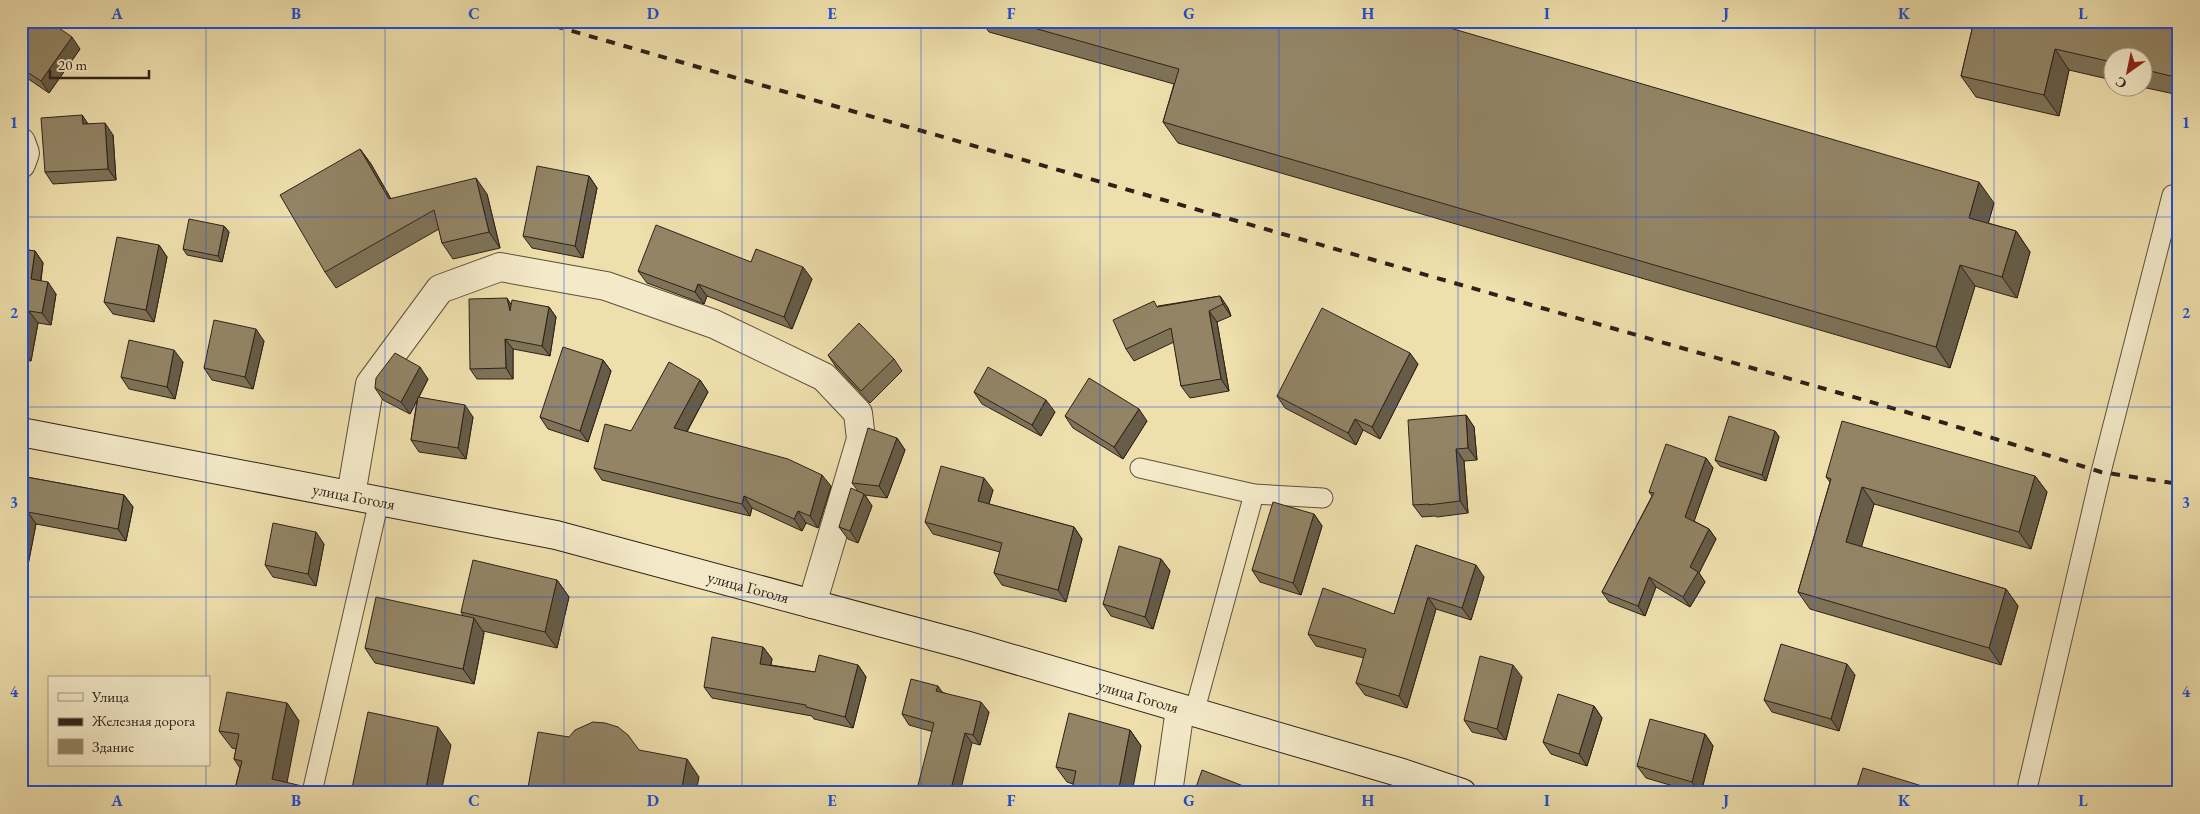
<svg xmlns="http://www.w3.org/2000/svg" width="2200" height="814" font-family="'EB Garamond',serif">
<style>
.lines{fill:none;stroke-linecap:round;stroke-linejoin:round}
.service-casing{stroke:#5f503d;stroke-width:21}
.minor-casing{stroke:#5f503d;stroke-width:30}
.secondary-casing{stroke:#2f2118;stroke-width:30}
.service{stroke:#f4eac9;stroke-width:19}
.minor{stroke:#f4eac9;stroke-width:28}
.secondary{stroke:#f4eac9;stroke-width:28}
.rail{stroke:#2f2118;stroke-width:4;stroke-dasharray:9 9;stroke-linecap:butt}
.wall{fill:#7e7257;stroke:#2f2118}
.shaded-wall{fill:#665c47;stroke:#2f2118}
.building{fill:#928465;stroke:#2f2118}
.grid{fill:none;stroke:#1d4ed8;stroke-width:1;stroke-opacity:0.55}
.labels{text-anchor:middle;stroke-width:4;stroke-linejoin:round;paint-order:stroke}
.street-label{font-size:16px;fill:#2f2118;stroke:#f4eac9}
.neatline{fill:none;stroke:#1d4ed8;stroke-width:2}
.grid-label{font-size:16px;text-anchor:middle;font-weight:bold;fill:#1d4ed8}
</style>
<rect width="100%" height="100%" fill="#eedfac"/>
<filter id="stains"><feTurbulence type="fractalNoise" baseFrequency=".004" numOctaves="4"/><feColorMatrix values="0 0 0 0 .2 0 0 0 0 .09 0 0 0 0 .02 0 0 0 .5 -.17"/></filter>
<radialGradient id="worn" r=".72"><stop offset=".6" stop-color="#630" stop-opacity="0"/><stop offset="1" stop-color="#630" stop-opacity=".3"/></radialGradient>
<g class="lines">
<g class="service-casing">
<g id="service">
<polyline points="1140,468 1254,494 1323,498"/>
<polyline points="1194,713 1254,494"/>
<polyline points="313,788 379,501"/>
<polyline points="2026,793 2101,472 2172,195"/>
</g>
</g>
<g class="minor-casing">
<g id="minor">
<polyline points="21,142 25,153 21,164"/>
<polyline points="351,495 370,384 440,289 500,267 606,286 714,324 824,377 858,413 861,439 812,604"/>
<polyline points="1168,793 1180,709"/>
</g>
</g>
<g class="secondary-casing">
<g id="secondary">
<path id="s1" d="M21,432L556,535L965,645L1402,773L1462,793"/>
</g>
</g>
<use href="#service" class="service"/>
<use href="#minor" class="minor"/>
<use href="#secondary" class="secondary"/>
<polyline class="rail" points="537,21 1948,424 2101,472 2179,484"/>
</g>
<g class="wall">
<polygon points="981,21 1426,21 1994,203 1988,223 2016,231 2030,252 2017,298 1975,286 1950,368 1178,143 1163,122 1174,84 989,32"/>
<polygon points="1974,21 2179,21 2179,95 2142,87 2142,58 2112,58 2112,80 2069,70 2059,116 1976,97 1961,76"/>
<polygon points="21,30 80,49 49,93 21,74"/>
<polygon points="82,115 88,124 113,135 116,180 53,184 45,172"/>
<polygon points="360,149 371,164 391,199 487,194 500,248 453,259 442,243 439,229 336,288 325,272"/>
<polygon points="589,176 597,188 583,258 532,248 523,236"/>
<polygon points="224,226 229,232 222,262 187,255 183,249"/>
<polygon points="159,245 167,257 154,322 113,314 104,302"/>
<polygon points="21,249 35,251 43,263 41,281 56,294 51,325 38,323 31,361 21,360"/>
<polygon points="751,262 812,279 792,329 707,296 704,304 647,283 638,271"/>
<polygon points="1220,296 1228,308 1231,316 1217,322 1229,391 1190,398 1181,386 1174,342 1134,361 1126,349 1158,306"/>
<polygon points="511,305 549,307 556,317 550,356 513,349 513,379 477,379 470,369"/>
<polygon points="264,341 253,389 212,380 204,368"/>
<polygon points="828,355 894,359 902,371 870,403 836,367"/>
<polygon points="603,360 611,371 588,442 548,429 540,417"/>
<polygon points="183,362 175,399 129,389 121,377"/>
<polygon points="1418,364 1380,439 1363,430 1356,445 1285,408 1277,396"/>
<polygon points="428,379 419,397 473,417 466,459 419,452 411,440 417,400 410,414 383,400 375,388"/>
<polygon points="700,380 708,392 687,432 831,486 818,528 806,523 802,531 752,508 750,516 602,480 594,468 631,431"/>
<polygon points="974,392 1055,412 1041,436 982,404"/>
<polygon points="1466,415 1474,427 1477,460 1464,461 1468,513 1437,517 1435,516 1422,517 1413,505"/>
<polygon points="1065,416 1147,421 1123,459 1073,428"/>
<polygon points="1775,431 1779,437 1766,481 1720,466 1715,460"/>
<polygon points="897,438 905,450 887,498 865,495 872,506 858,543 848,539 839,527 858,491 852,483"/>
<polygon points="1706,458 1713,468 1694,521 1709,529 1716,539 1699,573 1705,582 1690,607 1656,587 1645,616 1609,602 1602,592 1652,496 1649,492"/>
<polygon points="21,476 124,495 133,507 126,541 36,524 27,570 21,569"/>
<polygon points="2035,476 2047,492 2031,549 1874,504 1861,547 2006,589 2018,606 2001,665 1810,609 1798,592 1830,482 1826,477"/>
<polygon points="993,490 989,504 1074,527 1082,539 1066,602 1002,585 994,573 1000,552 933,534 925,522"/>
<polygon points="1314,514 1322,526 1301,595 1260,582 1252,570"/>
<polygon points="324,544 316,586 273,577 265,565"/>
<polygon points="1416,545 1484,577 1471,620 1436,609 1407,708 1365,695 1356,683 1364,658 1316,646 1308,634 1394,614"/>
<polygon points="1161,559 1170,571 1153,629 1111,616 1103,604"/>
<polygon points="557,580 569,597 557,648 483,631 484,633 474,684 375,663 365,648 463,616 461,612"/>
<polygon points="763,647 772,659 771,665 815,672 858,665 866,677 853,728 814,719 812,716 712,698 704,687"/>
<polygon points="1855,675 1839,731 1772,712 1764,700"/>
<polygon points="1522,677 1506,740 1472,732 1464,720"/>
<polygon points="942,692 989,712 980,745 909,725 902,714"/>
<polygon points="287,703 299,721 234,793 240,768 234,759 236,749 232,748 219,731"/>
<polygon points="1594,706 1602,718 1587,766 1551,754 1543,742"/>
<polygon points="1130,730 1141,746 1073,784 1067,782 1056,767"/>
<polygon points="1705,734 1713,746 1701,793 1697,793 1646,778 1637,766"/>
</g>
<g class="shaded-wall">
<polygon points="72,37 80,49 49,93 41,81"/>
<polygon points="2055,49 2069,70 2059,116 2044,95"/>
<polygon points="82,115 90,127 83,124"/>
<polygon points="105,123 113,135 116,180 108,169"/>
<polygon points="360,149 371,164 400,215 389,199"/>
<polygon points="589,176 597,188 583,258 575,246"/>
<polygon points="476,178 487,194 500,248 489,232"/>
<polygon points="1979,182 1994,203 1984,239 1969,218"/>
<polygon points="224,226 229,232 222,262 218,256"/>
<polygon points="2016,231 2030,252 2017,298 2002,277"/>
<polygon points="159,245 167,257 154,322 146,310"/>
<polygon points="35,251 43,263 39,291 31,279"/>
<polygon points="1960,265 1975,286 1950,368 1936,347"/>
<polygon points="803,267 812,279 792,329 784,317"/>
<polygon points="48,282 56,294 51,325 42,313"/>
<polygon points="698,284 707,296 704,304 695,292"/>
<polygon points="1220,296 1228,308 1231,316 1223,304"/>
<polygon points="507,298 514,309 510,311"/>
<polygon points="549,307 556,317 550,356 542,346"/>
<polygon points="29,311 38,323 31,361 23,350"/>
<polygon points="1209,311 1217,322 1229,391 1221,379"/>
<polygon points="256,329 264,341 253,389 245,377"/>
<polygon points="505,339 513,349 513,379 506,368"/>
<polygon points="174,350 183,362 175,399 167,387"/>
<polygon points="1410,353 1418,364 1380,439 1372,427"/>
<polygon points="603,360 611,371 588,442 580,431"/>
<polygon points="420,367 428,379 410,414 401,402"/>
<polygon points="700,380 708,392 682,440 674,428"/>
<polygon points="1046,400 1055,412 1041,436 1032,425"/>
<polygon points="465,405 473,417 466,459 458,448"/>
<polygon points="1139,409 1147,421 1123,459 1114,447"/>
<polygon points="1466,415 1474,427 1477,460 1468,448"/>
<polygon points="1355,419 1363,430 1356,445 1348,433"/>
<polygon points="1775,431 1779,437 1766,481 1762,475"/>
<polygon points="897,438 905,450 887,498 879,486"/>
<polygon points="1456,449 1464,461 1468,513 1460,501"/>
<polygon points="1706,458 1713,468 1692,527 1685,517"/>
<polygon points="822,475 831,486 818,528 810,516"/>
<polygon points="2035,476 2047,492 2031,549 2019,532"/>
<polygon points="984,478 993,490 986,513 978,501"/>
<polygon points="1862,487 1874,504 1858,559 1846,542"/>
<polygon points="864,494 872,506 858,543 850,531"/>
<polygon points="124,495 133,507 126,541 118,529"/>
<polygon points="744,496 752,508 750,516 742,504"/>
<polygon points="798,511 806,523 802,531 794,519"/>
<polygon points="28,512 36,524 27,570 21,562 21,547"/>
<polygon points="1314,514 1322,526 1301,595 1293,583"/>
<polygon points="1074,527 1082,539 1066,602 1058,590"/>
<polygon points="1709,529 1716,539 1699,573 1705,582 1690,607 1683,597 1690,567"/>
<polygon points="316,532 324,544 316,586 308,574"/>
<polygon points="1161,559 1170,571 1153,629 1145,617"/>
<polygon points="1476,565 1484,577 1471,620 1462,608"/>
<polygon points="1649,577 1656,587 1645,616 1638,606"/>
<polygon points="557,580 569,597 557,648 545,632"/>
<polygon points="2006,589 2018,606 2001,665 1989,648"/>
<polygon points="1428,597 1436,609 1407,708 1399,696"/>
<polygon points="474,618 484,633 474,684 463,669"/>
<polygon points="21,627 26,633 21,657"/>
<polygon points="763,647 772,659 769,675 760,664"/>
<polygon points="1847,664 1855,675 1839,731 1831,719"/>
<polygon points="858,665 866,677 853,728 845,717"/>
<polygon points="1513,665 1522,677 1506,740 1497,729"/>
<polygon points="938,686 945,696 936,691"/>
<polygon points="981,702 989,712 980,745 973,735"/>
<polygon points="287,703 299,721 285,793 272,779"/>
<polygon points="1594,706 1602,718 1587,766 1579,754"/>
<polygon points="438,727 451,745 441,793 425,793"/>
<polygon points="1130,730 1141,746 1132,793 1118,793"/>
<polygon points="965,733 972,743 960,793 950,793"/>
<polygon points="1705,734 1713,746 1701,793 1700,793 1692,782"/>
<polygon points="687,759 699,777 696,793 681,793"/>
<polygon points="1922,786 1927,793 1920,793"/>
</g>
<g class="building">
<polygon points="27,21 49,21 72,37 41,81 21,68 21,30"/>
<polygon points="1009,21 1426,21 1979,182 1969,218 2016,231 2002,277 1960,265 1936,347 1163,122 1179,69"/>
<polygon points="1974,21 2179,21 2179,78 2142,69 2142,58 2112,58 2112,62 2055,49 2044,95 1961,76"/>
<polygon points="82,115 83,124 105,123 108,169 45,172 41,118"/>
<polygon points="360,149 389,199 476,178 489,232 442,243 434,210 325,272 280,195"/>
<polygon points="537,166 589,176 575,246 523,236"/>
<polygon points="189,219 224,226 218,256 183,249"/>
<polygon points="656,225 751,262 756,249 803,267 784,317 698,284 695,292 638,271"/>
<polygon points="117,237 159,245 146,310 104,302"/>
<polygon points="21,249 35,251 31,279 48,282 42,313 29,311 23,350 21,349"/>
<polygon points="1220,296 1223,304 1209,311 1221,379 1181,386 1171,328 1126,349 1113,320 1154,301 1157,307"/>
<polygon points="507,298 510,311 512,300 549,307 542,346 505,339 506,368 470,369 469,299"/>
<polygon points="1322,308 1410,353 1372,427 1355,419 1348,433 1277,396"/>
<polygon points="214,320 256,329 245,377 204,368"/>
<polygon points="859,323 894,359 861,391 828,355"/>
<polygon points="129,340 174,350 167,387 121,377"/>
<polygon points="563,347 603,360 580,431 540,417"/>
<polygon points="395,353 420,367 401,402 375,388 376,378"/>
<polygon points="669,362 700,380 674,428 788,459 822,475 810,516 798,511 794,519 744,496 742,504 594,468 605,424 631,431"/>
<polygon points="988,367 1046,400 1032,425 974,392"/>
<polygon points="1089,378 1139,409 1114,447 1065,416"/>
<polygon points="418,397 465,405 458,448 411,440"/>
<polygon points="1466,415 1468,448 1456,449 1460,501 1428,505 1429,504 1413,505 1408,420"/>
<polygon points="1729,416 1775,431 1762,475 1715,460"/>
<polygon points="1842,421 2035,476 2019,532 1862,487 1846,542 2006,589 1989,648 1798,592 1831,479 1826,477"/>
<polygon points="868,428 897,438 879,486 852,483"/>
<polygon points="1666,444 1706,458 1685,517 1709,529 1690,567 1698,572 1683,597 1649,577 1638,606 1602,592 1654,493 1649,492"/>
<polygon points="941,466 984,478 978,501 1074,527 1058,590 994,573 1002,543 925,522"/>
<polygon points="21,476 124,495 118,529 28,512 21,547"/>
<polygon points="851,488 864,494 850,531 839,527"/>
<polygon points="1273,502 1314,514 1293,583 1252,570"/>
<polygon points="273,523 316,532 308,574 265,565"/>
<polygon points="1416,545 1476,565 1462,608 1428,597 1399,696 1356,683 1366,649 1308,634 1323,588 1394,614"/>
<polygon points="1119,546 1161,559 1145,617 1103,604"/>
<polygon points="473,560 557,580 545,632 461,612"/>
<polygon points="376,597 474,618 463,669 365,648"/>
<polygon points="712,637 763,647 760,664 815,672 819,655 858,665 845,717 806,707 806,705 704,687"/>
<polygon points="1781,644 1847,664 1831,719 1764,700"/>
<polygon points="1480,656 1513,665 1497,729 1464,720"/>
<polygon points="911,679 938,686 936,691 981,702 973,735 965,733 950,793 916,793 934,723 902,714"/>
<polygon points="227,692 287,703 272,779 332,793 234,793 242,761 234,759 239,734 219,731"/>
<polygon points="1558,694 1594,706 1579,754 1543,742"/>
<polygon points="368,712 438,727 425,793 351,793"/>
<polygon points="1069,713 1130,730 1118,793 1071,793 1076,771 1056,767"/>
<polygon points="1650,719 1705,734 1692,782 1637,766"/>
<polygon points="593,722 605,723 618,727 628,735 639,750 687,759 681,793 527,793 538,732 569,737 575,730"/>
<polygon points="1863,768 1922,786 1920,793 1855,793"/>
<polygon points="1202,770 1251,789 1249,793 1194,793"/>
</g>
<path class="grid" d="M206,21V678M385,21V793M564,21V793M742,21V793M921,21V793M1100,21V793M1279,21V793M1458,21V793M1636,21V793M1815,21V793M1994,21V793M21,217H2179M21,407H2179M21,597H2179M206,765V793"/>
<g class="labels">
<g class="street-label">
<text dy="6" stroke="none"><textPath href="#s1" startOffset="339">улица Гоголя</textPath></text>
<text dy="6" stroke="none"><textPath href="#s1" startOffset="744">улица Гоголя</textPath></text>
<text dy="6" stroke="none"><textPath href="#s1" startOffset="1149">улица Гоголя</textPath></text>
</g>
</g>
<rect width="2200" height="814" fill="none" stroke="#eedfac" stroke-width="55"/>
<rect x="48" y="676" width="162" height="90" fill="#f4eac9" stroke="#a59a82"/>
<rect x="58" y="693" width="25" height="8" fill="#f4eac9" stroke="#a59a82"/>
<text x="92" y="702" font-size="15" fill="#2f2118">Улица</text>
<rect x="58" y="718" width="25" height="8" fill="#2f2118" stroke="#a59a82"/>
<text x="92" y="726" font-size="15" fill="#2f2118">Железная дорога</text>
<rect x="58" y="739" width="25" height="15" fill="#928465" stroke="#a59a82"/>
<text x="92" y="752" font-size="15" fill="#2f2118">Здание</text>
<g transform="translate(2128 72) rotate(213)"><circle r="24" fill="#f4eac9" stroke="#a59a82"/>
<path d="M0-4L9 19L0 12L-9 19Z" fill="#8f2418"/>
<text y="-8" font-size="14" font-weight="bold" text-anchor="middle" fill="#2f2118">С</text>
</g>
<path d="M50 70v8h99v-8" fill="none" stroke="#2f2118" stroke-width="2.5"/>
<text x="58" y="70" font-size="15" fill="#2f2118" stroke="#f4eac9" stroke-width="4" paint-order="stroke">20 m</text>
<rect x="28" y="28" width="2144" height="758" class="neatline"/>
<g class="grid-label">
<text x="117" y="19">A</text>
<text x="296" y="19">B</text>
<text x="474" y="19">C</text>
<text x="653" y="19">D</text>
<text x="832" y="19">E</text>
<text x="1011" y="19">F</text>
<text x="1189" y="19">G</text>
<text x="1368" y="19">H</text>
<text x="1547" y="19">I</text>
<text x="1726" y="19">J</text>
<text x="1904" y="19">K</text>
<text x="2083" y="19">L</text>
<text x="14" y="128">1</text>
<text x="2186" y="128">1</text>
<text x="14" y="318">2</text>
<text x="2186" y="318">2</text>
<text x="14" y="508">3</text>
<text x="2186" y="508">3</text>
<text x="14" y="697">4</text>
<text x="2186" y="697">4</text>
<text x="117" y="806">A</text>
<text x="296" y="806">B</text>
<text x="474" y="806">C</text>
<text x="653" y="806">D</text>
<text x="832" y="806">E</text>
<text x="1011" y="806">F</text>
<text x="1189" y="806">G</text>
<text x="1368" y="806">H</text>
<text x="1547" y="806">I</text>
<text x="1726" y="806">J</text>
<text x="1904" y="806">K</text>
<text x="2083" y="806">L</text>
</g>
<rect width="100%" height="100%" filter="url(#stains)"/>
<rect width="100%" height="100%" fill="url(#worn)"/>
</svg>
